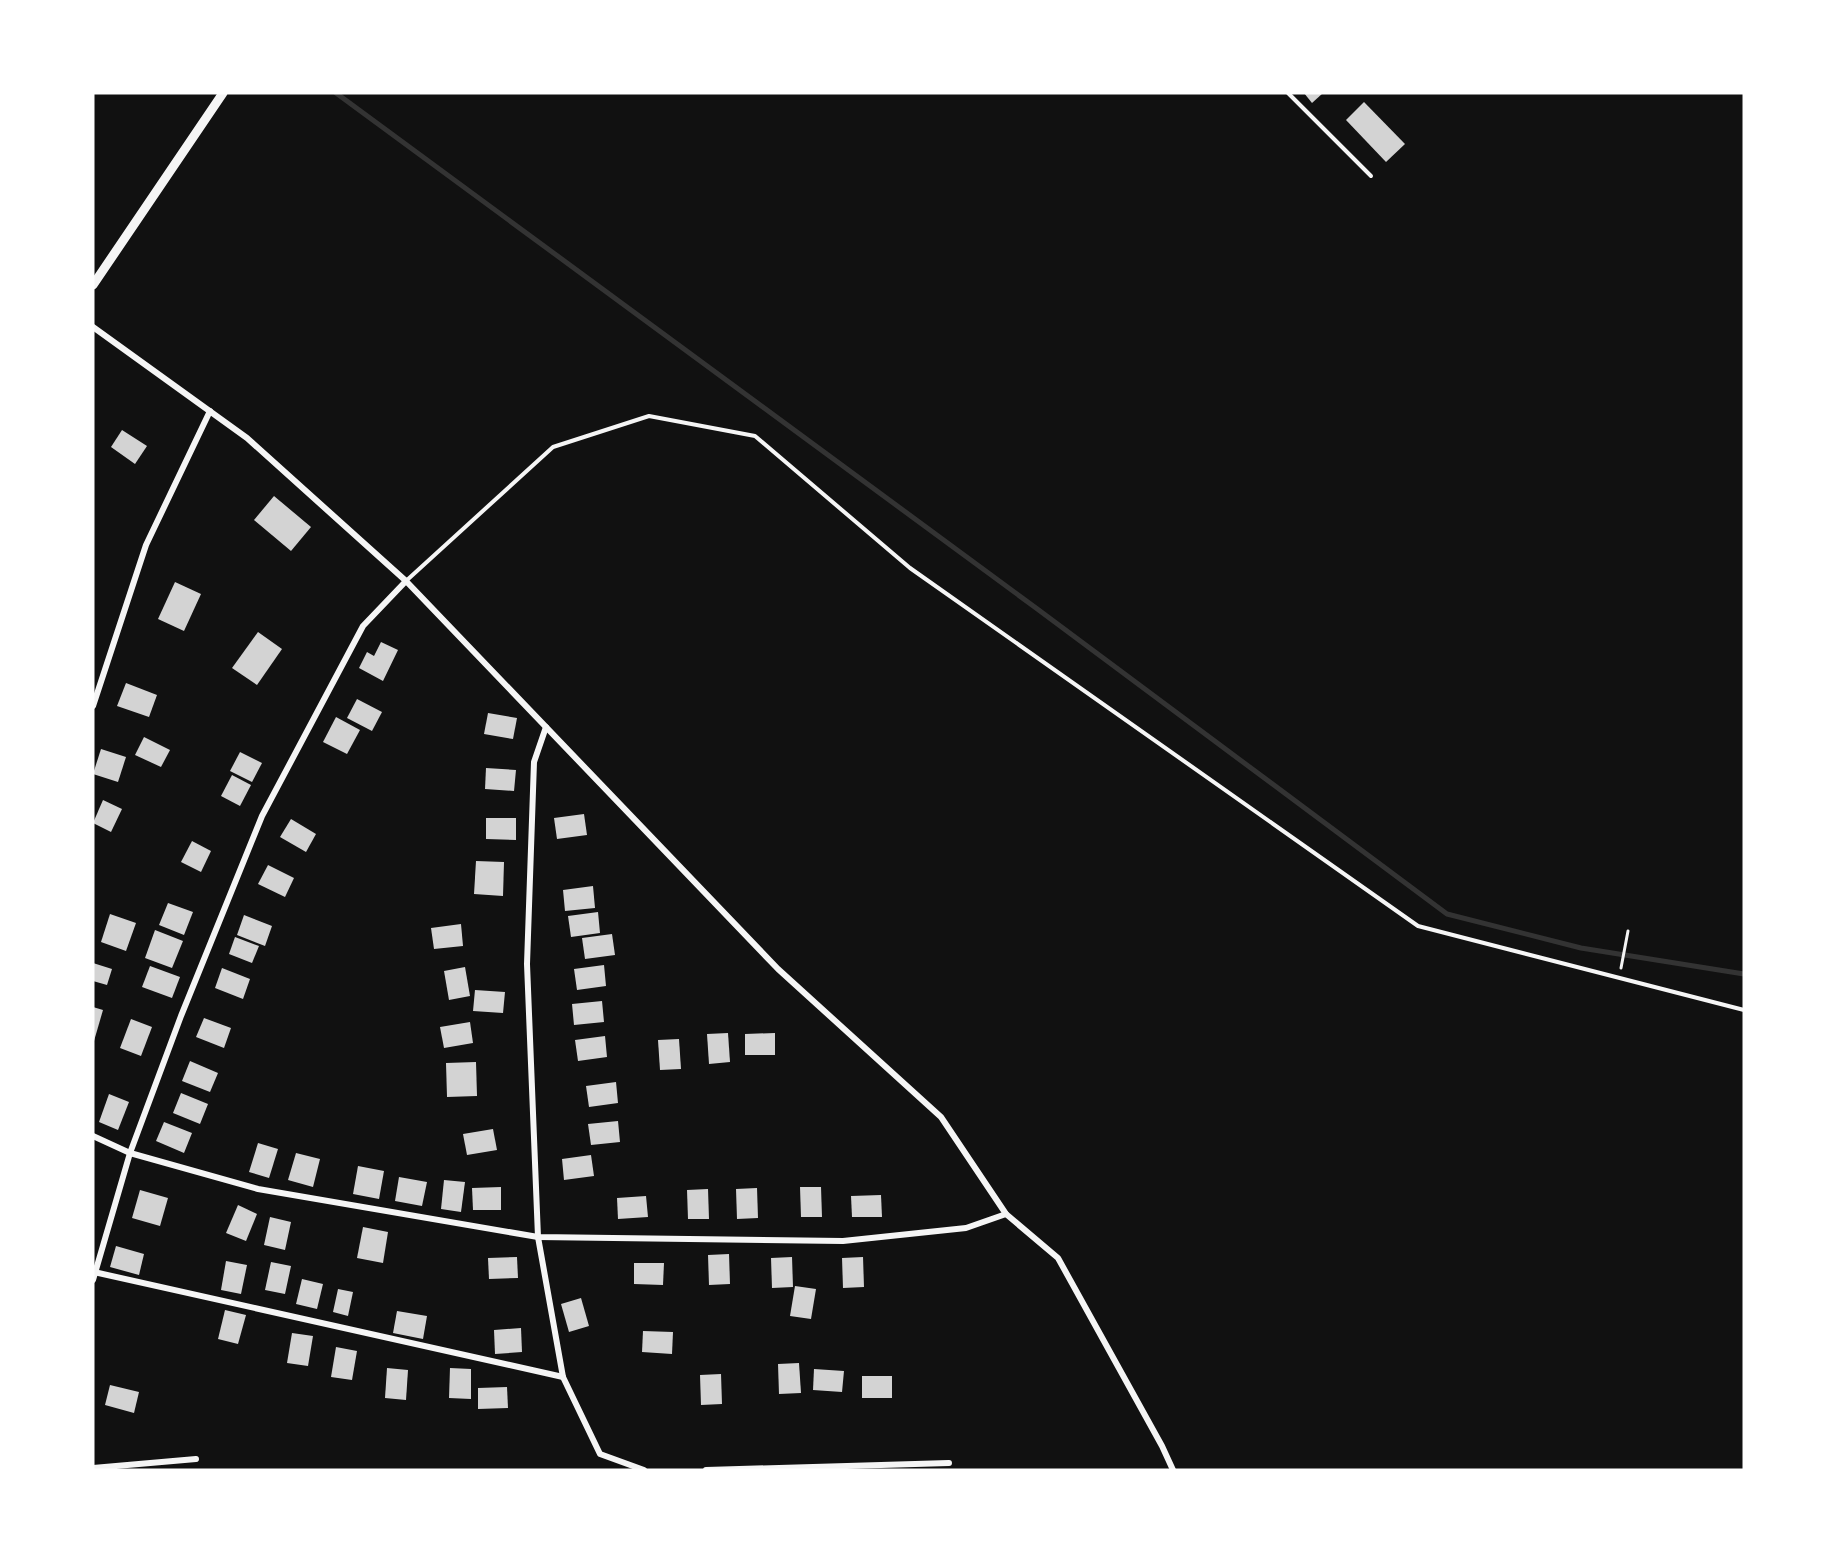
<svg xmlns="http://www.w3.org/2000/svg" width="1837" height="1563" font-family="'PT Sans Narrow',sans-serif">
<style>
.lines{fill:none;stroke-linecap:round;stroke-linejoin:round}
.stream{stroke:#333;stroke-width:5}
.building{fill:#d3d3d3}
.path{stroke:#f5f5f5;stroke-width:3}
.service{stroke:#f5f5f5;stroke-width:4}
.minor{stroke:#f5f5f5;stroke-width:6}
.tertiary{stroke:#f5f5f5;stroke-width:9}
</style>
<rect width="100%" height="100%" fill="#111"/>
<g class="lines">
<polyline class="stream" points="336,93 1036,608 1447,914 1581,948 1744,974"/>
</g>
<g class="building">
<polygon points="1304,93 1323,93 1312,103"/>
<polygon points="1364,102 1405,144 1386,162 1346,120"/>
<polygon points="122,430 147,446 135,464 111,447"/>
<polygon points="274,496 311,527 291,551 254,520"/>
<polygon points="175,582 201,594 184,631 158,619"/>
<polygon points="258,632 282,649 257,685 232,668"/>
<polygon points="381,642 398,650 383,681 359,668 367,652 374,656"/>
<polygon points="126,683 157,695 149,717 117,706"/>
<polygon points="357,699 382,712 372,731 347,718"/>
<polygon points="488,713 517,718 513,739 484,734"/>
<polygon points="336,717 360,730 347,754 323,742"/>
<polygon points="144,737 170,750 161,767 135,755"/>
<polygon points="101,749 126,757 118,782 93,774"/>
<polygon points="240,752 262,763 252,782 230,771"/>
<polygon points="486,768 516,770 514,791 485,789"/>
<polygon points="232,775 251,785 240,806 221,796"/>
<polygon points="103,800 122,809 111,832 93,823"/>
<polygon points="584,814 587,835 557,839 554,818"/>
<polygon points="486,818 516,818 516,840 486,839"/>
<polygon points="291,819 316,834 306,852 280,837"/>
<polygon points="192,841 211,851 201,872 181,862"/>
<polygon points="476,861 504,862 503,896 474,894"/>
<polygon points="268,865 294,878 285,897 258,884"/>
<polygon points="593,886 595,908 565,911 563,890"/>
<polygon points="168,903 193,912 184,935 159,925"/>
<polygon points="598,912 600,933 571,937 568,916"/>
<polygon points="110,914 136,923 126,951 101,942"/>
<polygon points="244,915 272,926 265,946 237,935"/>
<polygon points="461,924 463,946 434,949 431,928"/>
<polygon points="155,930 183,941 172,968 145,958"/>
<polygon points="612,934 615,955 585,959 582,938"/>
<polygon points="235,937 259,946 252,963 229,954"/>
<polygon points="93,963 112,969 107,985 93,981"/>
<polygon points="604,965 606,986 577,990 574,969"/>
<polygon points="150,966 180,977 172,998 142,987"/>
<polygon points="465,967 470,996 449,1000 444,971"/>
<polygon points="222,968 250,979 243,999 215,988"/>
<polygon points="475,990 505,992 503,1013 473,1011"/>
<polygon points="602,1001 604,1022 574,1025 572,1004"/>
<polygon points="93,1007 103,1010 94,1041 93,1041"/>
<polygon points="204,1018 231,1028 224,1048 196,1037"/>
<polygon points="131,1019 152,1027 141,1056 120,1048"/>
<polygon points="470,1022 473,1043 444,1048 440,1027"/>
<polygon points="728,1033 730,1062 709,1064 707,1034"/>
<polygon points="775,1033 775,1055 745,1055 745,1034"/>
<polygon points="605,1036 607,1057 578,1061 575,1040"/>
<polygon points="679,1039 681,1069 660,1070 658,1040"/>
<polygon points="190,1061 218,1073 210,1092 182,1081"/>
<polygon points="476,1062 477,1096 447,1097 446,1063"/>
<polygon points="616,1082 618,1103 589,1107 586,1086"/>
<polygon points="181,1093 208,1104 200,1124 173,1113"/>
<polygon points="109,1094 129,1102 118,1130 99,1122"/>
<polygon points="618,1121 620,1142 591,1145 588,1124"/>
<polygon points="164,1122 192,1133 184,1153 156,1141"/>
<polygon points="493,1129 497,1150 467,1155 463,1134"/>
<polygon points="258,1143 278,1149 269,1178 249,1172"/>
<polygon points="296,1153 320,1159 313,1187 288,1180"/>
<polygon points="591,1155 594,1176 564,1180 562,1159"/>
<polygon points="358,1166 384,1171 379,1199 353,1194"/>
<polygon points="399,1177 427,1182 422,1206 395,1201"/>
<polygon points="444,1180 465,1182 461,1212 441,1209"/>
<polygon points="501,1187 501,1210 473,1210 472,1188"/>
<polygon points="800,1187 821,1187 822,1217 801,1217"/>
<polygon points="757,1188 758,1218 737,1219 736,1189"/>
<polygon points="708,1189 709,1219 688,1219 687,1190"/>
<polygon points="140,1190 168,1198 160,1226 132,1218"/>
<polygon points="881,1195 882,1217 852,1217 851,1196"/>
<polygon points="646,1196 648,1217 618,1219 617,1198"/>
<polygon points="238,1205 257,1214 246,1241 226,1233"/>
<polygon points="270,1217 291,1222 285,1250 264,1245"/>
<polygon points="363,1227 388,1232 383,1263 357,1258"/>
<polygon points="116,1246 144,1254 139,1275 110,1267"/>
<polygon points="729,1254 730,1284 709,1285 708,1255"/>
<polygon points="517,1257 518,1278 489,1279 488,1258"/>
<polygon points="792,1257 793,1287 772,1288 771,1258"/>
<polygon points="863,1257 864,1287 843,1288 842,1258"/>
<polygon points="226,1261 247,1265 241,1294 221,1290"/>
<polygon points="271,1262 291,1266 285,1294 265,1290"/>
<polygon points="634,1263 664,1263 663,1285 634,1284"/>
<polygon points="302,1279 323,1284 317,1309 296,1304"/>
<polygon points="795,1286 816,1289 811,1319 790,1316"/>
<polygon points="338,1289 353,1292 348,1316 333,1312"/>
<polygon points="581,1298 589,1326 569,1332 561,1304"/>
<polygon points="225,1310 246,1315 238,1344 218,1339"/>
<polygon points="397,1311 427,1316 423,1339 393,1333"/>
<polygon points="521,1328 522,1352 495,1354 494,1330"/>
<polygon points="643,1331 673,1332 672,1354 642,1352"/>
<polygon points="292,1333 313,1336 308,1366 287,1363"/>
<polygon points="336,1347 357,1351 352,1380 331,1377"/>
<polygon points="799,1363 801,1393 779,1394 778,1364"/>
<polygon points="387,1368 408,1370 406,1400 385,1398"/>
<polygon points="450,1368 471,1369 471,1399 449,1398"/>
<polygon points="814,1369 844,1371 842,1392 813,1390"/>
<polygon points="721,1374 722,1404 701,1405 700,1375"/>
<rect x="862" y="1376" width="30" height="22"/>
<polygon points="110,1385 139,1392 134,1413 105,1405"/>
<polygon points="507,1387 508,1408 478,1409 478,1388"/>
</g>
<g class="lines">
<polyline class="path" points="1621,968 1628,931"/>
<g class="service">
<polyline points="1288,93 1371,176"/>
<polyline points="406,581 553,447 649,416 755,436 910,568 1418,926 1744,1010"/>
</g>
<g class="minor">
<polyline points="93,327 247,438 406,581 778,969 941,1117 1006,1214 1058,1258 1162,1446 1173,1470"/>
<polyline points="93,706 146,545 210,411"/>
<polyline points="546,727 534,762 527,964 538,1237 563,1377 600,1454 644,1470"/>
<polyline points="93,1136 130,1153 258,1189 538,1237 843,1241 966,1228 1006,1214"/>
<polyline points="94,1272 563,1377"/>
<polyline points="93,1280 130,1153 181,1016 262,816 363,626 406,581"/>
<polyline points="93,1468 196,1459"/>
<polyline points="706,1470 949,1463"/>
</g>
<polyline class="tertiary" points="93,285 223,93"/>
</g>
<rect width="1837" height="1563" fill="none" stroke="#ffffff" stroke-width="189"/>
</svg>
